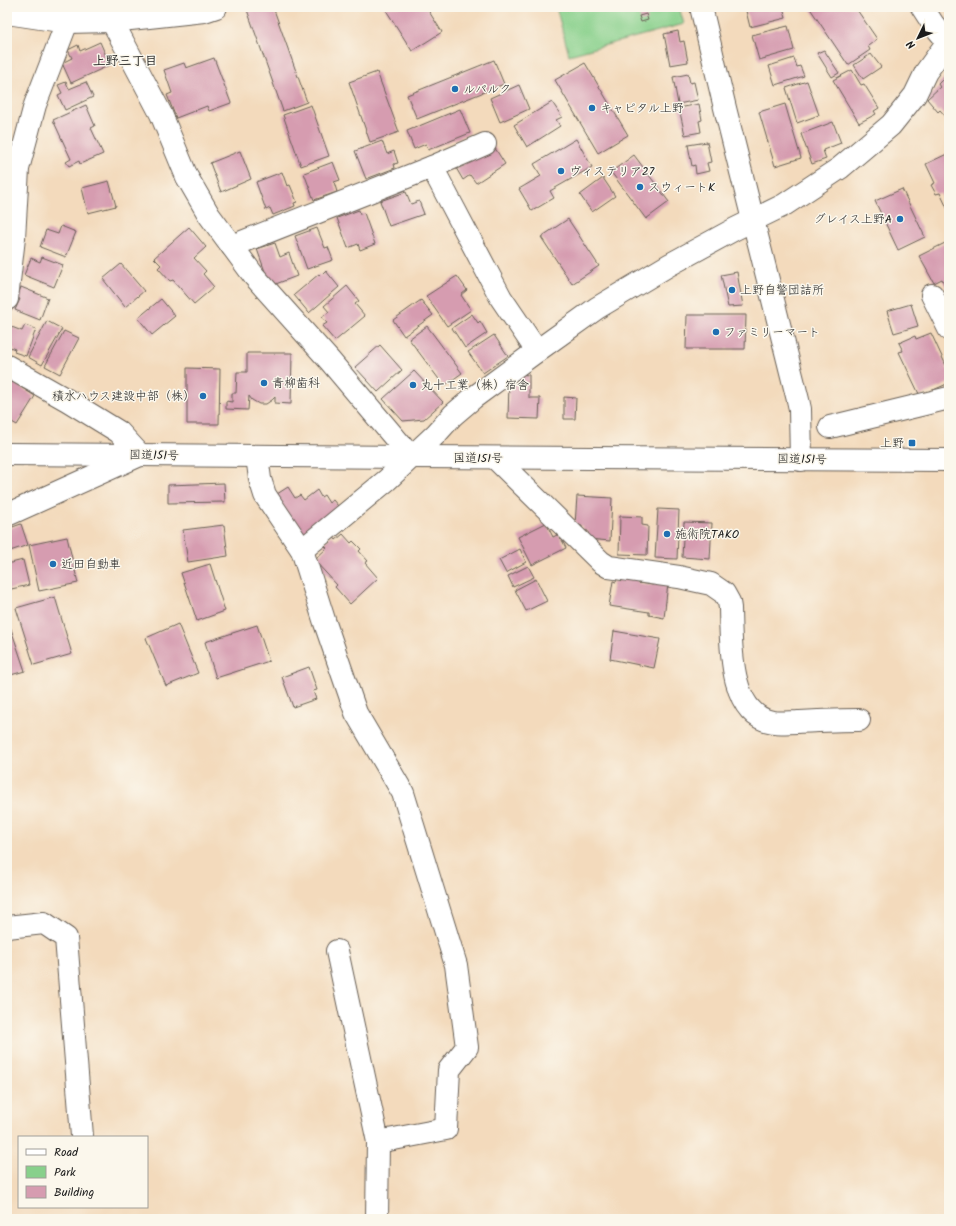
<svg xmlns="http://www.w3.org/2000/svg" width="956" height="1226" font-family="Kalam,'Klee One',sans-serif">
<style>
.green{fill:#88d08b;stroke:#527654}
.forest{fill:#6eb277;stroke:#45674a}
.building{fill:#d69cb0}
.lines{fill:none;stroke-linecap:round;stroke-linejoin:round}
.minor-casing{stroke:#675e54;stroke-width:24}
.highway-casing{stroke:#675e54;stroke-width:24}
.minor{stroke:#fff;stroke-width:22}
.highway{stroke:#fff;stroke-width:22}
.poi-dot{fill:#1f6fb2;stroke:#fbf7ec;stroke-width:1.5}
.labels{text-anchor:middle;stroke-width:3;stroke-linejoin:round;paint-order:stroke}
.poi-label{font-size:12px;fill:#1c1c1c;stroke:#fbf7ec;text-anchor:start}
.street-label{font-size:12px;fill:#1c1c1c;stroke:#fbf7ec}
.neighbourhood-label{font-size:13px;font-weight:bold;fill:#1c1c1c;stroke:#fbf7ec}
</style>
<rect width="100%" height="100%" fill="#fbf7ec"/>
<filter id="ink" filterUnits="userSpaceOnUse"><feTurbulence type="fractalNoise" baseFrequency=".025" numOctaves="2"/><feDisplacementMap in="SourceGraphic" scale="8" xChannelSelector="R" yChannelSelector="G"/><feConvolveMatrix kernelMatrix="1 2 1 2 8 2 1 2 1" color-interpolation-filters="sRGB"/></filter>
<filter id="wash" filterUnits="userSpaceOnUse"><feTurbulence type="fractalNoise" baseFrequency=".012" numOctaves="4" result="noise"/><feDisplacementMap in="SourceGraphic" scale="16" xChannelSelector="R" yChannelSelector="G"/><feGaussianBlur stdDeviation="0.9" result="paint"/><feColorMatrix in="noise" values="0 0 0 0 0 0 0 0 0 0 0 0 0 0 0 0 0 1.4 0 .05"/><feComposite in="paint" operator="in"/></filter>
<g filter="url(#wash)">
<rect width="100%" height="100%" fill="#f3dabc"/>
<polygon class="green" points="556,7 679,7 684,24 569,55"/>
<polygon class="forest" points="23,7 100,7 91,13 70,14"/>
<g id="blocks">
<g class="building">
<polygon points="246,7 273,7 307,102 283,111"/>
<polygon points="384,7 426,7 442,32 412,51"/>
<polygon points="745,7 783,7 786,18 750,27"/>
<polygon points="809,7 855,7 877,39 868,46 870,50 848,65"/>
<polygon points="646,14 648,20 641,22 639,16"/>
<polygon points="788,26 794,50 759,60 752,35"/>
<polygon points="678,31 680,42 684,41 688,62 670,65 664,34"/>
<polygon points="100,42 110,65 71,83 62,63 72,58 68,50 78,45 80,51"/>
<polygon points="824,50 839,73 832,77 817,53"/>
<polygon points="871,54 881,67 863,79 854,65"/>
<polygon points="214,58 231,103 209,111 207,106 176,118 167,95 172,93 164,70 184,63 186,68"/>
<polygon points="794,58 797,67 800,66 804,76 775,85 769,66"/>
<polygon points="494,60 504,84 417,119 407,95"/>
<polygon points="585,63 628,135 598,153 555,80"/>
<polygon points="852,70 861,85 864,84 879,108 874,111 876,114 859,123 833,80"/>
<polygon points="377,72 399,132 370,142 349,82"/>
<polygon points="688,74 690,83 694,82 698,100 678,104 673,77"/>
<polygon points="944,78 949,83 949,120 940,110 938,112 927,99 940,87 938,84"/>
<polygon points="807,81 819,115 797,123 786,88"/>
<polygon points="66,82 69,89 86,82 93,97 65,110 58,95 62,93 58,85"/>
<polygon points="519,85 529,109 500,122 490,98"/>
<polygon points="552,102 562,117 556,120 560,126 527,147 514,125"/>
<polygon points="699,104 702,120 699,121 701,132 685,135 679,108"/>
<polygon points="785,104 801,158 775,166 759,112"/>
<polygon points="86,105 95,126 91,128 103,154 80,164 79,161 69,166 66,162 71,159 53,120"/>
<polygon points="311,105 329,156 301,166 283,115"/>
<polygon points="460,109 470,133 428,150 426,144 414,149 407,131"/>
<polygon points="833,122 841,143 823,150 826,159 812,164 801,134"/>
<polygon points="576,139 592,167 550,191 554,198 532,211 519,189 541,176 534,164"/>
<polygon points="382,141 387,154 394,151 398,163 394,164 395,168 366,179 355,151"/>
<polygon points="707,142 711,162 707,163 709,171 696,174 695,165 692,166 688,145"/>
<polygon points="493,145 505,164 476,183 470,175 463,180 456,168"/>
<polygon points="240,151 251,179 221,192 210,163"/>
<polygon points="949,153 949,212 940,193 936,194 931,185 935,183 926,164"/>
<polygon points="634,155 669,202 646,219 611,172"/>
<polygon points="333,162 340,180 334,182 337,192 314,200 304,173"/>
<polygon points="282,172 287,186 290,185 297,202 294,203 295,206 273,215 270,208 266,210 256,182"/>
<polygon points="603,178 615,196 592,212 580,195"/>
<polygon points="109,181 116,206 88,213 82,188"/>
<polygon points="902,189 925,237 898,250 875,201"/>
<polygon points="406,192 411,204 419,201 424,214 389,226 380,201"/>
<polygon points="359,210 360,214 364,213 375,244 360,250 358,244 348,248 337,218"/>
<polygon points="568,219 599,266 572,284 541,237"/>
<polygon points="61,226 76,232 66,257 40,247 46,230 58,234"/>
<polygon points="189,227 206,247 194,258 206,271 203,274 214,287 194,304 173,280 170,281 158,268 161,265 154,258"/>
<polygon points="317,228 325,248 328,247 333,260 307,269 295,236"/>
<polygon points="949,241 949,293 942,279 934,283 919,256"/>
<polygon points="275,243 280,257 289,253 297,276 273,285 268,280 257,249"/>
<polygon points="42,257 63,265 54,287 24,275 31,258 40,262"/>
<polygon points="121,264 144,291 125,307 103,279"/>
<polygon points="326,271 339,287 309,313 294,295 319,274 321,276"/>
<polygon points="737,272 743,306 728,307 721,275"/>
<polygon points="457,276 467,290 461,295 471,310 447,326 426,296"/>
<polygon points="347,286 359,301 355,304 365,316 335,341 322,326 327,323 322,317 329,312 324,306"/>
<polygon points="21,287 48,298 40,320 15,310 20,299 17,298"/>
<polygon points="161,299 175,316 152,335 138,318"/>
<polygon points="421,300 433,315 404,336 393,320"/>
<polygon points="911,304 918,326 894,333 887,311"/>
<polygon points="472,314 478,323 480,321 487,333 465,348 452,328"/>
<polygon points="687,315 746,315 745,349 686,349"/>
<polygon points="47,321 62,329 42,365 28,357"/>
<polygon points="25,325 36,329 26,356 14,352 15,349 7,346 7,331 9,326 22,331"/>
<polygon points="427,326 462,373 444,386 409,339"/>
<polygon points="64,331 79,338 60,374 45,366"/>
<polygon points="931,333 949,372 949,383 920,396 899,352 903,351 899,343 915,336 916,339"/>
<polygon points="494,335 508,356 483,373 468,352"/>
<polygon points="380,345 402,370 378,392 355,367"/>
<polygon points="247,353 292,353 291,404 275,403 275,397 272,400 266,404 259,404 252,400 249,396 248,410 226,409 226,401 232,402 232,393 236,393 237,372 247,372"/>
<polygon points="187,368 220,369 219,424 187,424"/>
<polygon points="414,371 443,402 424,419 403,421 383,399"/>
<polygon points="518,374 529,375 529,398 540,398 539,419 508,418 509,383 518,383"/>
<polygon points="11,381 35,396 17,425 7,419 7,385 8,386"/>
<polygon points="564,397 576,398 575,419 564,419"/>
<polygon points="224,483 225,502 168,503 168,485"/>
<polygon points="288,487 295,498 300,495 304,500 317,490 321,497 324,495 329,503 333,500 338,506 334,509 335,512 302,535 274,496"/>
<polygon points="577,496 612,498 610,541 588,539 588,531 582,530 582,526 575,525"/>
<polygon points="658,509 679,510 677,559 655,558"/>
<polygon points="620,516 642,517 642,525 648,526 647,555 619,554"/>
<polygon points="684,522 712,523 710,559 682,557"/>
<polygon points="546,523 553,537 559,534 566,548 532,565 518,537"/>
<polygon points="21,524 28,545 7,552 7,529"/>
<polygon points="224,525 228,556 188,562 183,530"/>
<polygon points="343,534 351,543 353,541 361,549 359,551 368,561 365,563 378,578 350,604 335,587 337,585 314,560 327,548 323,544 332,535 336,540"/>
<polygon points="67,537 78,583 39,591 29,545"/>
<polygon points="520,549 526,562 506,573 499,560"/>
<polygon points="23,560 29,585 7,590 7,564"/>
<polygon points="210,564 225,611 197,621 181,573"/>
<polygon points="528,566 534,577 513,587 508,576"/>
<polygon points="639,577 638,583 653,585 654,581 668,583 664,618 649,615 649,612 609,606 613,581 616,582 617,578"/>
<polygon points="536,579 547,601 526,611 515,590"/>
<polygon points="55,597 72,654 34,665 16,608"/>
<polygon points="178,624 198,673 166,686 146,638"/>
<polygon points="257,625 269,661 216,678 205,642"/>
<polygon points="10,626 25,671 7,676 7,627"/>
<polygon points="614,631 660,639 654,668 610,659"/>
<polygon points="309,667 317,690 313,691 316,699 293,707 282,677"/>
</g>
</g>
</g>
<g filter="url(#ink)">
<use href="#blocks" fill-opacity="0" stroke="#675e54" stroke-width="1"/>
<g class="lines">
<g class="minor-casing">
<g id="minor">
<polyline points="108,7 112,21 161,114 187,177 209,215 254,276 330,361 411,457"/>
<polyline points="701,7 725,108 798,400 800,409 801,460"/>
<polyline points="922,7 933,24 949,43"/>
<polyline points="7,13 67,22 112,21 204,11 216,7"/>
<polyline points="432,167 501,298 537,351"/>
<polyline points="232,246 432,167 485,144"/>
<polyline points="932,295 949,329"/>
<polyline points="7,299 14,238 18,169 35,105 67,22"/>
<polyline points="7,366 67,400 119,432 140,455 7,515"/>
<polyline points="830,427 949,398"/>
<polyline points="257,456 260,479 265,495 302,550 325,623 356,713 403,793 456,965 467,1047 449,1070 446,1129 378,1142 337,951"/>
<path d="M495,458L601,562L609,567L679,577L711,584L724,593L729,602L730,608C731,641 728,715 773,722C780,723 790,722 797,722C818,721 838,720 859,720"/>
<polyline points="302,550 387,480 436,434 453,415 473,398 537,351 597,308 669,265 735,229 784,205 840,168 891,125 915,95 926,72 949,40"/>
<polyline points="7,927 44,923 66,938 82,1136"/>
<polyline points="377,1219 378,1142"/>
</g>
</g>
<g class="highway-casing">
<polyline id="highway" points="7,454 411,457 949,460"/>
</g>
<use href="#minor" class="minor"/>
<use href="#highway" class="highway"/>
</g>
</g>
<g class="poi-dot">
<circle cx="455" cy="89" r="4"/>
<circle cx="592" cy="108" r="4"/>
<circle cx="561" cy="171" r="4"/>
<circle cx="640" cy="187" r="4"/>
<circle cx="900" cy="219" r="4"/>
<circle cx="732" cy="290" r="4"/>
<circle cx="716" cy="332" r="4"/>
<circle cx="264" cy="383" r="4"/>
<circle cx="413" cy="385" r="4"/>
<circle cx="203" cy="396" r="4"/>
<rect x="908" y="439" width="8" height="8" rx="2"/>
<circle cx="667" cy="534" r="4"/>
<circle cx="53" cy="564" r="4"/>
</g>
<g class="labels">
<g class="poi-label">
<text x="463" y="93">ルパルク</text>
<text x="600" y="112">キャピタル上野</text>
<text x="569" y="175">ヴィステリア27</text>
<text x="648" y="191">スウィートK</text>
<text x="892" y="223" text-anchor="end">グレイス上野A</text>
<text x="740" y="294">上野自警団詰所</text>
<text x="724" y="336">ファミリーマート</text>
<text x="272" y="387">青柳歯科</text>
<text x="421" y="389">丸十工業（株）宿舎</text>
<text x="195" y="400" text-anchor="end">積水ハウス建設中部（株）</text>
<text x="904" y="447" text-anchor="end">上野</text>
<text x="675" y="538">施術院TAKO</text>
<text x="61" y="568">近田自動車</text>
</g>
<g class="street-label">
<text transform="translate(154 455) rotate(1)" y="4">国道151号</text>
<text x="478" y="462">国道151号</text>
<text transform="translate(802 459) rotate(1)" y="4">国道151号</text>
</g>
<g class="neighbourhood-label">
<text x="125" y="65">上野三丁目</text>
</g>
</g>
<rect width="956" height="1226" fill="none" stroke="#fbf7ec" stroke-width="24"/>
<rect x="18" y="1136" width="130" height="72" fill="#fbf7ec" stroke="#a29f99"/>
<rect x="26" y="1149" width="20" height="6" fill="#ffffff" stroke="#a29f99"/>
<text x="54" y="1156" font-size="12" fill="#1c1c1c">Road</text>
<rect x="26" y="1166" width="20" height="12" fill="#88d08b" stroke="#a29f99"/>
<text x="54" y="1176" font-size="12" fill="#1c1c1c">Park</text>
<rect x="26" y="1186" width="20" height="12" fill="#d69cb0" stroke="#a29f99"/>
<text x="54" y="1196" font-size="12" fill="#1c1c1c">Building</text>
<g transform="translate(918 38) rotate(227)" stroke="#fbf7ec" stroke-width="3" paint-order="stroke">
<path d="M0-3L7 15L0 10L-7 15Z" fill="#1c1c1c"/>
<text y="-6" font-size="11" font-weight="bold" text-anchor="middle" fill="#1c1c1c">N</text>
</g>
</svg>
